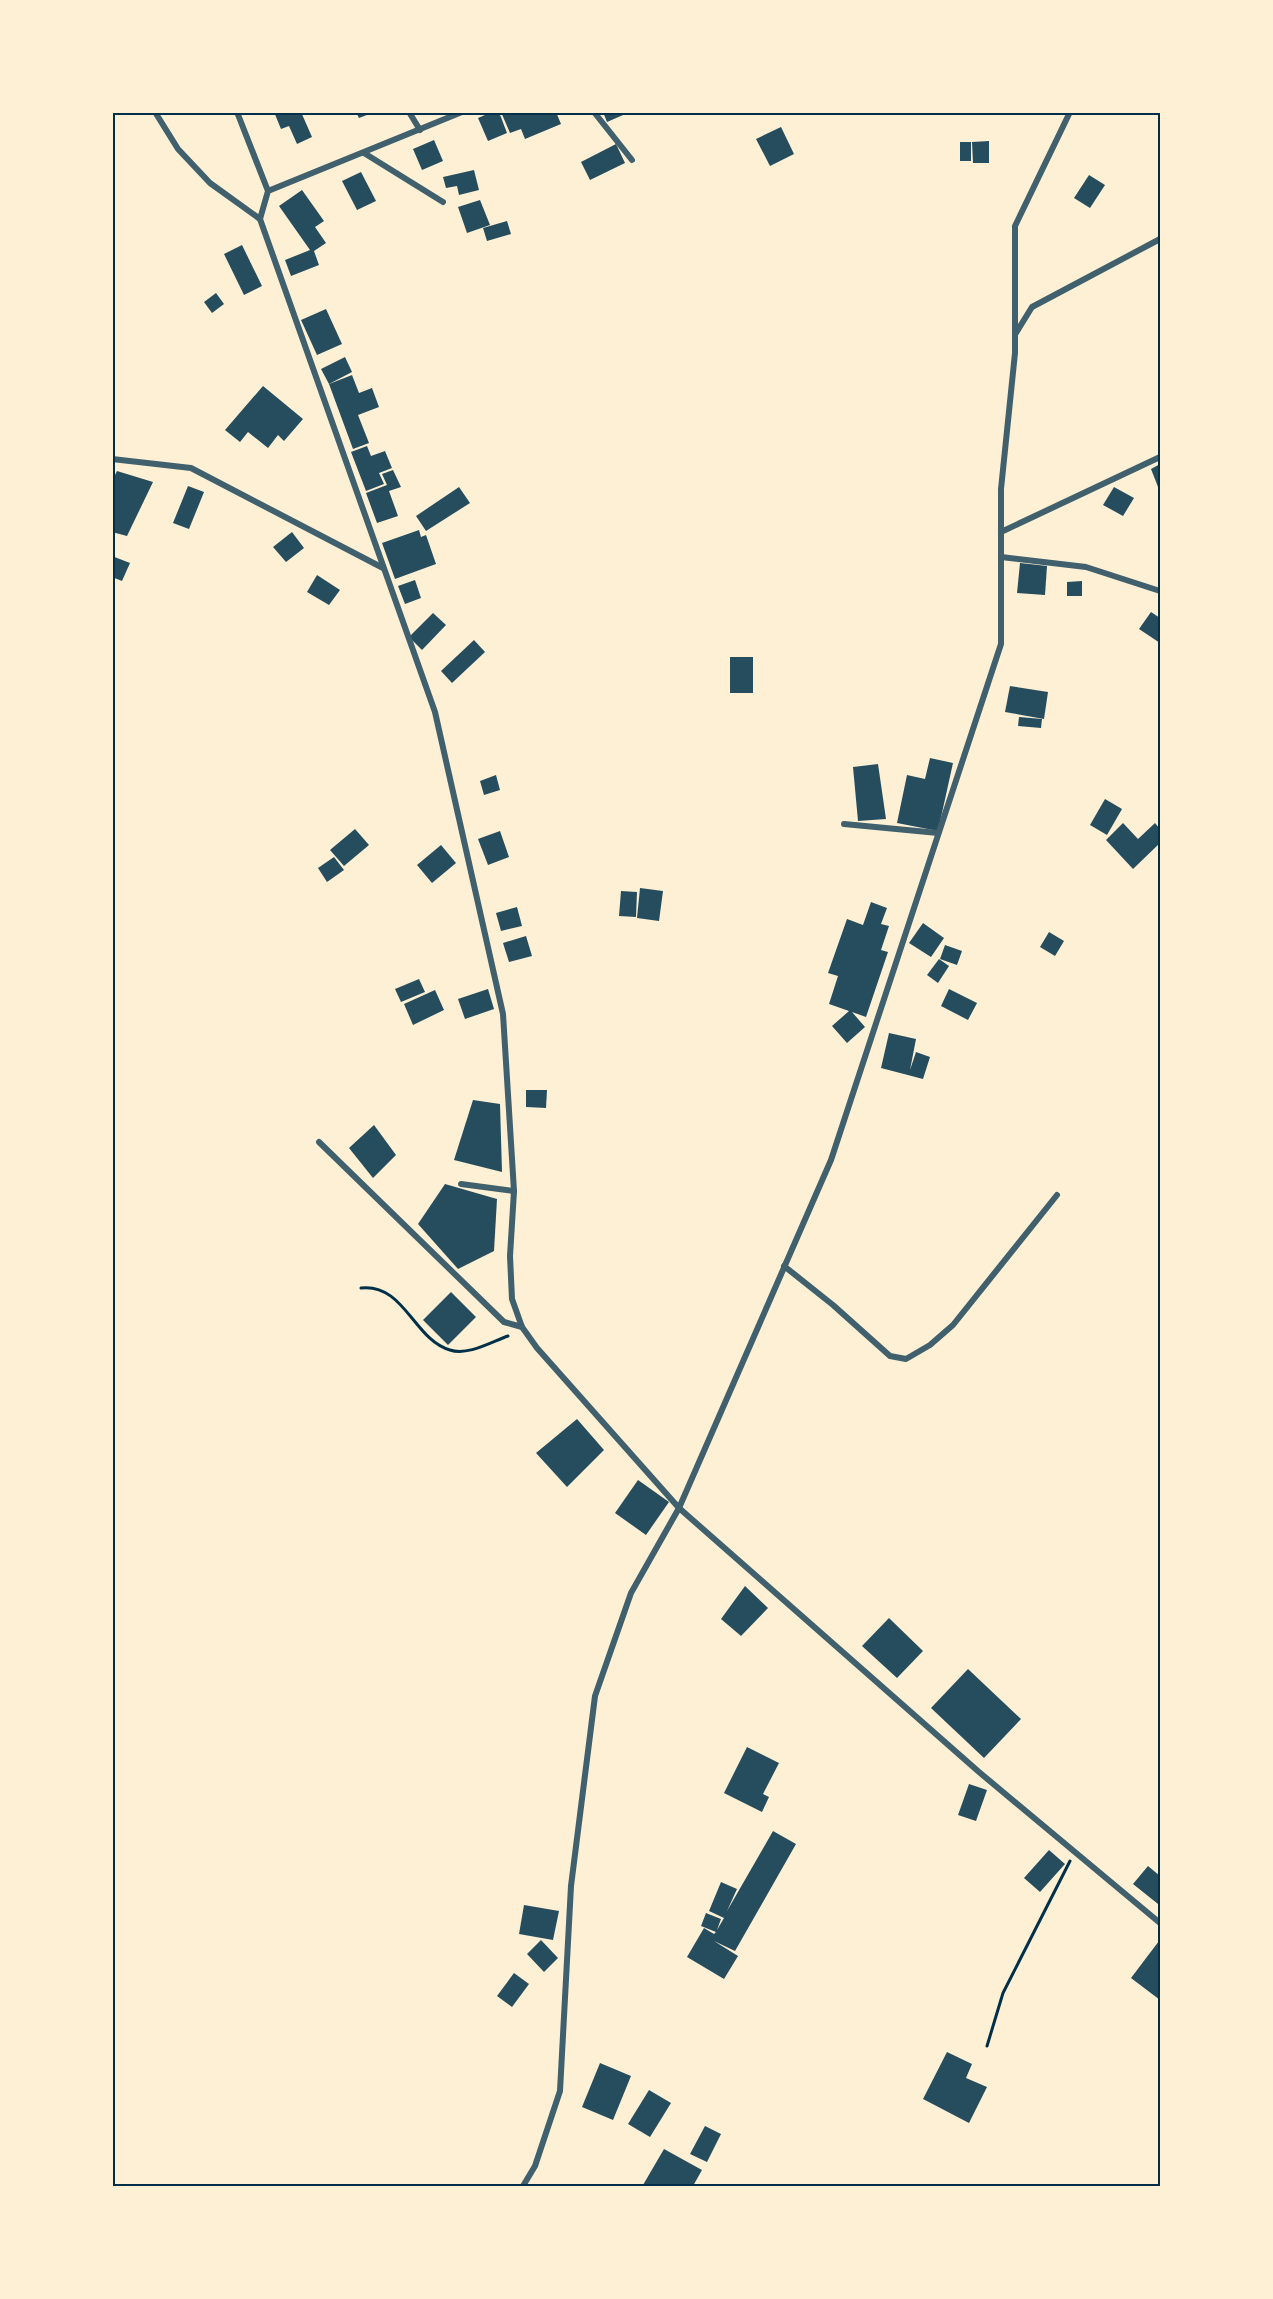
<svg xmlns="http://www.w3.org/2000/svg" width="1273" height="2299" font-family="Mulish,sans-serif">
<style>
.building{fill:#264d5e}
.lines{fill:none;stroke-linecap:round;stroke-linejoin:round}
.path{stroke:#003049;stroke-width:3}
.minor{stroke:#3f606c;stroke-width:6}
.neatline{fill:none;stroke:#003049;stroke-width:2}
</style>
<rect width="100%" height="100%" fill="#fdf0d5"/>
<g class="building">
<polygon points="274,112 301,112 312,137 297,144 289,126 281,129"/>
<polygon points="356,112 372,112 372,113 359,118"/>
<polygon points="492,112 499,112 507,133 488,141 478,118"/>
<polygon points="501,112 556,112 561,124 525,139 521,129 510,133"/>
<polygon points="603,112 630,112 607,122"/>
<polygon points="781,127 794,154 770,166 756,139"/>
<polygon points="434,140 443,161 422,170 413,149"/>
<polygon points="989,141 989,163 973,163 972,142"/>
<rect x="960" y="142" width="11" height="19"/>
<polygon points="616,144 625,163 590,180 581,162"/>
<polygon points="474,170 479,190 459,195 457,186 446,188 443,177"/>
<polygon points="361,172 376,201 357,210 342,181"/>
<polygon points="1089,175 1105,185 1090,208 1074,198"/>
<polygon points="302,190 324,221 315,227 326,243 314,251 319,265 291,276 285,260 310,250 279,206"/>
<polygon points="480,200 490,225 467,233 458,207"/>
<polygon points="507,221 511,234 487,241 483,228"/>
<polygon points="242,245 262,286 244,295 224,254"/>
<polygon points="216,293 224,304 212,313 204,302"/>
<polygon points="326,309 342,344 317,355 301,320"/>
<polygon points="345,357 352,372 329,384 321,369"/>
<polygon points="352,375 359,393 372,388 379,407 358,415 369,443 353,449 329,384"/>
<polygon points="263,386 303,419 284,441 278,435 268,448 248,432 240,442 225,430"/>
<polygon points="367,446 371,456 385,451 392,468 379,473 384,484 366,491 351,452"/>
<polygon points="1160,464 1160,492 1151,469"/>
<polygon points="393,470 401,487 389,491 398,516 377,523 366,493 387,485 382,474"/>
<polygon points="117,471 153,482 127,536 112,532 112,481"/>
<polygon points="188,486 204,492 189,529 173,523"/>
<polygon points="459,487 470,503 426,531 416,516"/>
<polygon points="1114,487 1134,498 1123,516 1103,505"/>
<polygon points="419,530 421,537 426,535 436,564 395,579 382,543"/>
<polygon points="292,532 304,548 286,562 273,547"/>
<polygon points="112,556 130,563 122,581 112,577"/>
<polygon points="1020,563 1047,566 1045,595 1017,593"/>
<polygon points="317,575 340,590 329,605 307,592"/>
<polygon points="415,580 421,598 405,604 398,586"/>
<polygon points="1082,581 1082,596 1067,596 1067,582"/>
<polygon points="1151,612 1160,618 1160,643 1139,629"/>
<polygon points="433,613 446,625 422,650 409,637"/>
<polygon points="474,640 485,652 452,683 441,671"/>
<rect x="730" y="657" width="23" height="36"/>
<polygon points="1010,686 1048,692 1044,719 1005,712"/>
<polygon points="1019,717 1042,719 1041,728 1018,726"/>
<polygon points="930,758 953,763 938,831 897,823 907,775 925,779"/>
<polygon points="878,764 886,819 858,821 853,767"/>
<polygon points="496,775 500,790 484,795 480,781"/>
<polygon points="1105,799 1122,809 1107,835 1090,825"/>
<polygon points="1123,823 1138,839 1155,823 1160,829 1160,843 1133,869 1106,840"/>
<polygon points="355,829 369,845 344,866 330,850"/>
<polygon points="500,831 509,857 488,865 478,839"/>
<polygon points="441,845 456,863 432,883 417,865"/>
<polygon points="334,857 344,870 327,882 318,868"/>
<polygon points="640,888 663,891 659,921 637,918"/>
<polygon points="621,891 637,892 636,917 619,916"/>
<polygon points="871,902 887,908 881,924 889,926 881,950 888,952 866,1017 852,1012 865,1027 847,1043 832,1026 849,1011 829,1004 838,976 828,973 847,919 863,925"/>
<polygon points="517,907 522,926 501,931 496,913"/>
<polygon points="923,923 944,938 931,957 909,943"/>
<polygon points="1049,932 1064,941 1055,956 1040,947"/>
<polygon points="526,936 532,956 509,962 503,943"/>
<polygon points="945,945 962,951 957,965 940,959"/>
<polygon points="939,959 949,966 938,983 927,975"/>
<polygon points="419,979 425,992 401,1002 395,989"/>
<polygon points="488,989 494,1009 465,1019 458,999"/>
<polygon points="949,989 977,1003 968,1020 941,1006"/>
<polygon points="435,990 444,1010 413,1025 404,1004"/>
<polygon points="889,1033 916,1039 910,1070 916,1052 930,1057 923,1079 881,1068"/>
<polygon points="526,1090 547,1090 546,1108 526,1107"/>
<polygon points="473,1100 500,1104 502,1172 454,1160"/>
<polygon points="374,1125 396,1155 373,1178 349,1148"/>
<polygon points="445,1184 497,1199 494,1251 458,1269 418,1224"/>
<polygon points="451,1292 476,1317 448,1345 423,1320"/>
<polygon points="577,1419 604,1450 567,1487 536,1453"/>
<polygon points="638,1480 669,1502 646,1535 615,1513"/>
<polygon points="745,1586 768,1608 741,1636 721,1619"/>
<polygon points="889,1618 923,1651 897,1678 862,1646"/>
<polygon points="968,1669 1021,1719 984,1758 931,1708"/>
<polygon points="747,1747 779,1763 763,1794 769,1797 762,1812 724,1793"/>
<polygon points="969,1784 987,1790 976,1821 958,1815"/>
<polygon points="773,1831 796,1844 735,1951 714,1941 738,1956 724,1979 687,1957 704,1928 714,1934 716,1932 701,1926 706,1913 721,1919 717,1930 724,1918 709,1911 721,1882 737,1889 727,1911"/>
<polygon points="1049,1850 1065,1864 1040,1892 1024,1878"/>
<polygon points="1148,1866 1160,1876 1160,1901 1158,1904 1133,1884"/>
<polygon points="524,1905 559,1911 553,1940 519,1934"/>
<polygon points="541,1940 558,1958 544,1972 527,1954"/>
<polygon points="1159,1941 1160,1942 1160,2000 1131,1978"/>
<polygon points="514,1973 529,1984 512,2007 497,1996"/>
<polygon points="947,2052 972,2064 966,2078 987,2087 969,2123 923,2099"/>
<polygon points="600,2063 631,2076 613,2120 582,2107"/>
<polygon points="649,2090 671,2103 650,2137 628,2124"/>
<polygon points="705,2126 721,2134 707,2162 690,2154"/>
<polygon points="664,2149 702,2170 693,2186 643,2185"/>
</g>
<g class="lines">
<g class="path">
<path d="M361,1288C404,1283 414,1340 450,1350C468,1356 491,1342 508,1336"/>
<polyline points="987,2046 1003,1993 1070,1861"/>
</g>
<g class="minor">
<polyline points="155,112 178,149 210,183 260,219 435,712 503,1014 514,1191 510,1256 512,1299 522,1327 537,1348 679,1508 979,1772 1160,1923"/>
<polyline points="237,112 268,191"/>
<polyline points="409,112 420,130"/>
<polyline points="594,112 632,160"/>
<polyline points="364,153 443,202"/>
<polyline points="260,219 268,191 462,112"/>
<polyline points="1016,333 1032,307 1160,239"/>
<polyline points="112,459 191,468 383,568"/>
<polyline points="1001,532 1160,457"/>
<polyline points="1001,557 1086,567 1160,591"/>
<polyline points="844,824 938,833"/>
<polyline points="319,1142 504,1322 522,1327"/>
<polyline points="461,1184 514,1191"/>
<polyline points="784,1266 833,1305 890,1356 906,1359 930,1345 953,1325 1057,1195"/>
<polyline points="523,2186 535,2166 560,2091 571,1886 595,1696 631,1593 679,1508 831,1160 1001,644 1001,489 1015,353 1015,226 1070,112"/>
</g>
</g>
<rect width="1273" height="2299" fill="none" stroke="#fdf0d5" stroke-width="228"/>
<rect x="114" y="114" width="1045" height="2071" class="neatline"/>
</svg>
